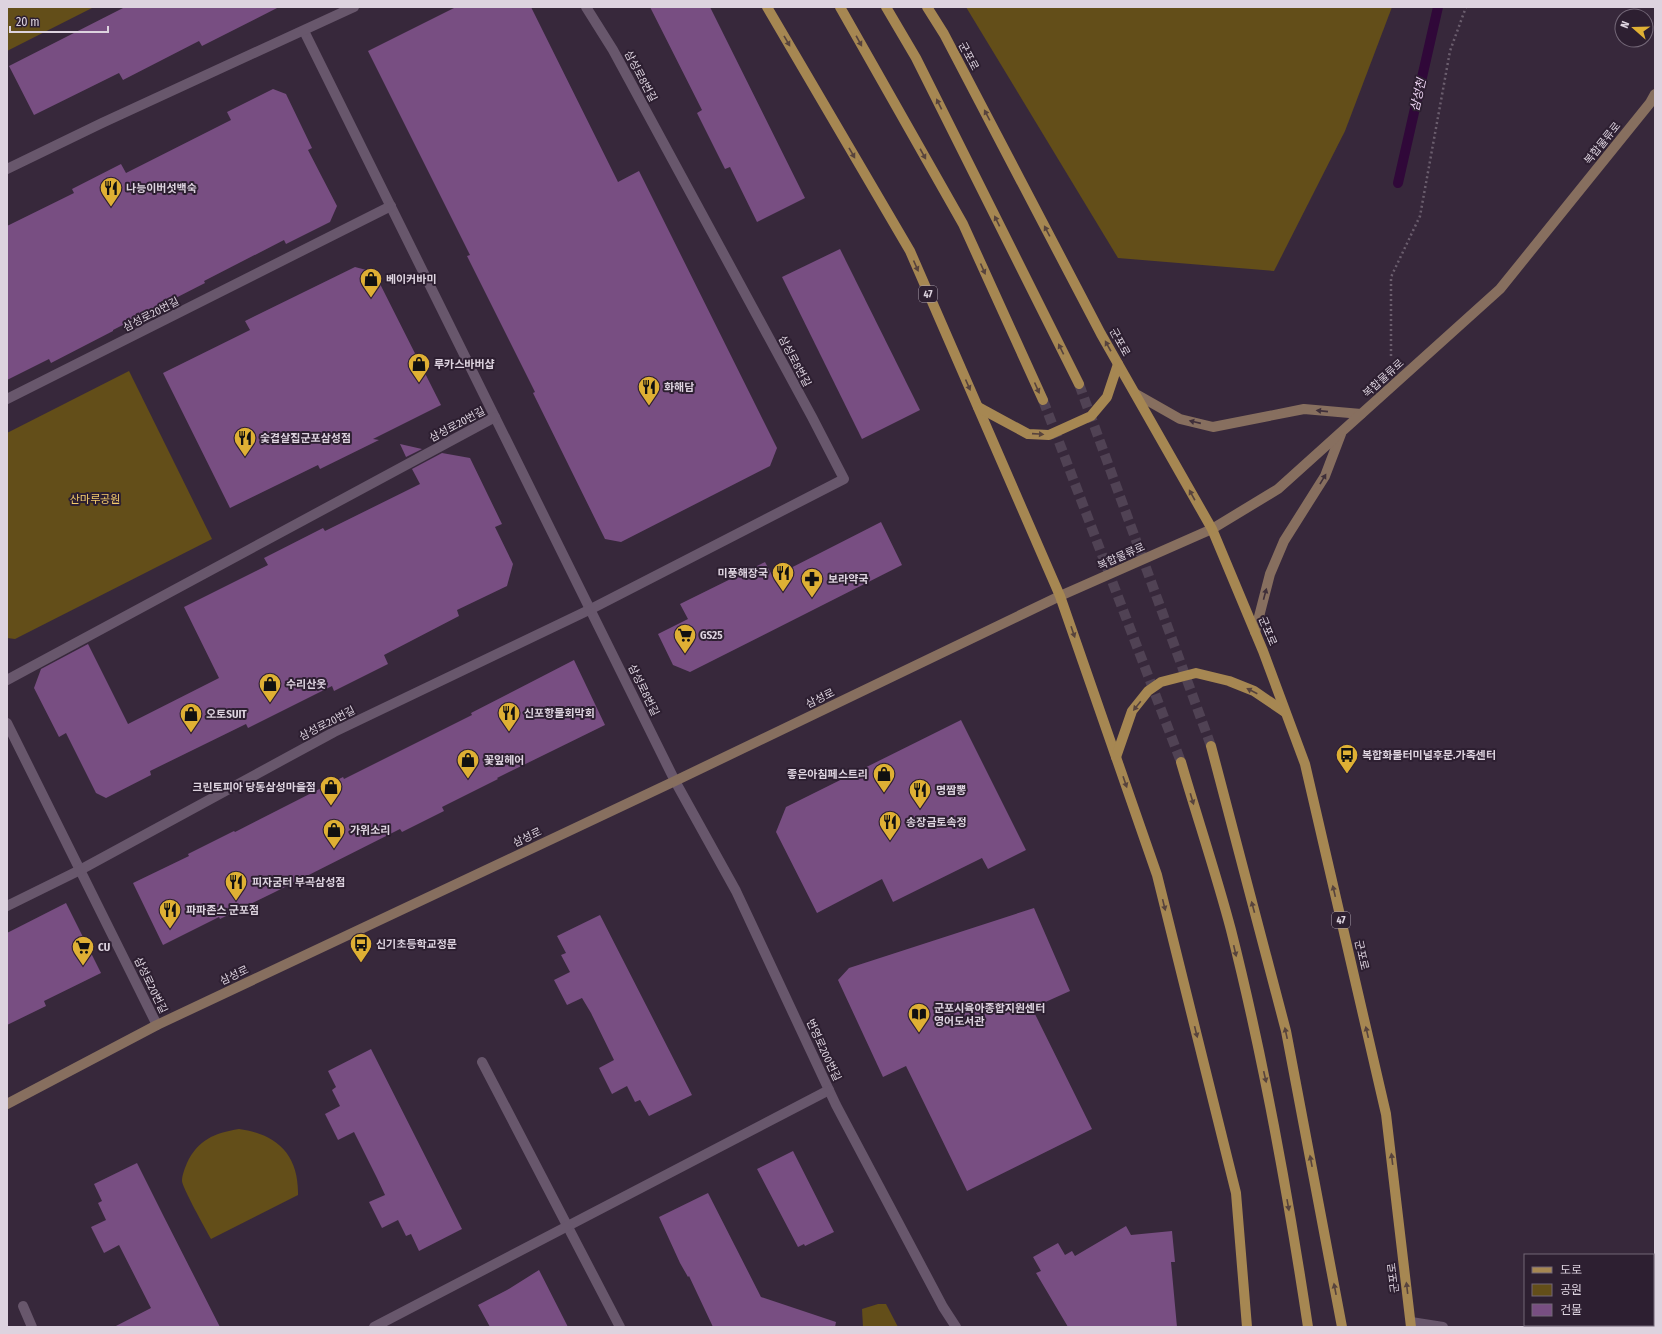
<svg xmlns="http://www.w3.org/2000/svg" width="1662" height="1334" font-family="'Fira Sans Condensed','Noto Sans KR',sans-serif">
<style>
.green{fill:#634e19}
.lines{fill:none;stroke-linecap:round;stroke-linejoin:round}
.stream{stroke:#300839;stroke-width:10}
.building{fill:#784e82}
.primary-tunnel{stroke:#504254;stroke-width:10;stroke-dasharray:10 5;stroke-linecap:butt}
.path{stroke:#6b5e6e;stroke-width:2.5;stroke-dasharray:2 3;stroke-linecap:butt}
.lane{stroke:#68576c;stroke-width:10}
.street{stroke:#68576c;stroke-width:10}
.secondary{stroke:#876f5f;stroke-width:10}
.primary{stroke:#a68752;stroke-width:10}
.oneway{fill:#57433d}
.oneway2{fill:#3f2f3a}
.labels{text-anchor:middle;stroke-width:4;stroke-linejoin:round;paint-order:stroke}
.shield{fill:#2d1f31;stroke:#a89dab;stroke-width:1}
.shield-label{font-size:10px;font-weight:bold;fill:#ddd3df}
.street-label{font-size:11px;fill:#ddd3df;stroke:#2d1f31}
.poi-label{font-size:11px;font-weight:bold;fill:#ddd3df;stroke:#2d1f31;text-anchor:start}
.park-label{font-size:11px;fill:#f5cc6c;stroke:#2d1f31}
.water-label{font-size:12px;font-style:italic;fill:#f0d7f6;stroke:#2d1f31}
</style>
<rect width="100%" height="100%" fill="#37283b"/>
<g class="green">
<polygon points="7,7 94,7 7,51"/>
<polygon points="966,7 1392,7 1345,131 1274,271 1118,258"/>
<polygon points="129,371 212,539 15,639 7,638 7,433"/>
<path d="M239,1129C277,1134 299,1155 298,1195L211,1239C206,1230 182,1187 182,1181C182,1175 185,1168 187,1163C198,1140 214,1133 239,1129Z"/>
<polygon points="878,1304 886,1304 898,1327 863,1327 862,1309"/>
</g>
<g class="lines">
<polyline class="stream" points="1398,183 1438,7"/>
</g>
<g class="building">
<polygon points="125,7 279,7 202,46 199,41 123,80 119,73 34,115 9,66"/>
<polygon points="456,7 531,7 618,182 639,171 777,448 770,466 621,542 605,539 533,393 535,392 467,256 470,255 368,51"/>
<polygon points="650,7 710,7 805,198 757,222 730,167 725,169 697,113 702,110"/>
<polygon points="273,89 286,94 312,148 308,150 337,206 330,222 286,244 284,240 204,281 205,283 113,330 113,331 51,363 49,359 7,380 7,226 74,193 72,189 121,164 126,173 231,120 227,112"/>
<polygon points="840,249 920,410 862,439 782,277"/>
<polygon points="355,267 374,272 441,405 373,439 379,440 320,469 318,465 230,508 163,373 250,330 245,321"/>
<polygon points="400,444 422,449 406,457"/>
<polygon points="442,453 470,458 502,524 495,527 513,564 507,586 457,610 459,616 384,655 388,664 334,691 332,686 248,728 246,724 150,771 151,775 106,798 96,793 66,733 59,737 34,688 41,669 88,644 128,724 219,678 184,607 268,565 264,558 323,528 325,531 420,484 412,469"/>
<polygon points="881,522 902,565 690,672 673,665 658,634 688,619 680,604 765,562 773,577"/>
<polygon points="574,660 605,725 497,778 498,779 442,807 444,811 402,832 400,829 273,893 220,919 219,917 163,945 133,883 189,856 188,854 234,831 235,832 343,777 344,779 472,715 471,713"/>
<polygon points="961,720 1026,850 988,869 982,858 893,902 882,879 817,913 776,832 786,807"/>
<polygon points="66,903 101,973 44,1001 46,1006 7,1025 7,933"/>
<polygon points="1034,908 1070,991 1032,1008 1092,1129 967,1191 906,1066 883,1077 838,980 849,968"/>
<polygon points="600,915 692,1095 649,1116 640,1100 635,1102 627,1086 612,1094 599,1068 614,1060 591,1013 582,998 567,1005 554,980 570,972 561,955 566,953 557,936"/>
<polygon points="371,1049 462,1229 419,1251 411,1234 406,1236 398,1220 382,1228 369,1202 385,1195 377,1178 354,1132 338,1140 325,1114 340,1106 332,1090 336,1087 328,1071"/>
<polygon points="793,1151 834,1232 805,1246 804,1244 798,1247 757,1169"/>
<polygon points="137,1163 164,1217 220,1327 114,1327 151,1308 119,1245 104,1253 91,1227 106,1220 98,1203 102,1201 94,1184"/>
<polygon points="708,1193 761,1297 836,1322 835,1327 713,1327 689,1276 688,1277 680,1263 659,1217"/>
<polygon points="1126,1226 1131,1235 1172,1231 1175,1262 1171,1262 1177,1327 1068,1327 1036,1273 1041,1271 1033,1257 1058,1243 1065,1255 1072,1251 1075,1256"/>
<polygon points="539,1270 568,1327 490,1327 478,1305 507,1290"/>
</g>
<g class="lines">
<g class="primary-tunnel">
<polyline points="1079,384 1211,746"/>
<polyline points="1043,400 1181,762"/>
</g>
<polyline class="path" points="1391,356 1391,277 1420,216 1450,51 1466,7"/>
<polyline class="lane" points="1411,1322 1443,1327"/>
<g class="street">
<polyline points="304,31 675,781 736,891 836,1105 943,1307 956,1327"/>
<polyline points="7,169 102,123 354,7"/>
<polyline points="7,399 391,206"/>
<polyline points="7,680 495,417"/>
<polyline points="7,723 157,1025"/>
<polyline points="7,906 80,870 334,732 591,609 844,479 812,417 613,50 586,7"/>
<polyline points="482,1062 620,1327"/>
<polyline points="23,1306 32,1327"/>
<polyline points="374,1327 829,1090"/>
</g>
<g class="secondary">
<polyline points="1136,394 1180,419 1213,427 1304,409 1361,414"/>
<polyline points="1255,632 1270,574 1284,541 1325,476 1341,434"/>
<polyline points="7,1104 157,1025 675,781 1060,596 1212,529 1278,489 1500,289 1650,103 1655,94"/>
</g>
<g class="primary">
<polyline points="767,7 910,251 1060,596 1157,875 1236,1193 1247,1327"/>
<polyline points="840,7 963,224 1043,400"/>
<polyline points="886,7 916,58 1079,384"/>
<polyline points="927,7 944,34 1101,334 1212,529 1263,651 1305,764 1386,1114 1411,1327"/>
<polyline points="978,407 1028,434 1049,435 1091,416 1107,397 1118,364"/>
<polyline points="1211,746 1286,1031 1342,1327"/>
<polyline points="1116,757 1132,711 1148,691 1161,682 1196,673 1229,681 1254,691 1285,712"/>
<path d="M1181,762C1197,817 1216,873 1231,930C1264,1060 1288,1194 1308,1327"/>
</g>
</g>
<defs><path id="oneway-solid" d="M-6-.8H1V-3.2L6.5 0L1 3.2V.8H-6Z"/></defs>
<g class="oneway">
<use href="#oneway-solid" transform="translate(787 41) rotate(60)"/>
<use href="#oneway-solid" transform="translate(859 41) rotate(61)"/>
<use href="#oneway-solid" transform="translate(939 104) rotate(-116)"/>
<use href="#oneway-solid" transform="translate(987 115) rotate(-118)"/>
<use href="#oneway-solid" transform="translate(852 153) rotate(60)"/>
<use href="#oneway-solid" transform="translate(923 154) rotate(61)"/>
<use href="#oneway-solid" transform="translate(997 221) rotate(-116)"/>
<use href="#oneway-solid" transform="translate(1047 231) rotate(-118)"/>
<use href="#oneway-solid" transform="translate(916 266) rotate(66)"/>
<use href="#oneway-solid" transform="translate(983 269) rotate(66)"/>
<use href="#oneway-solid" transform="translate(1108 346) rotate(-119)"/>
<use href="#oneway-solid" transform="translate(1061 349) rotate(-116)"/>
<use href="#oneway-solid" transform="translate(968 385) rotate(66)"/>
<use href="#oneway-solid" transform="translate(1037 388) rotate(66)"/>
<use href="#oneway-solid" transform="translate(1038 434) rotate(4)"/>
<use href="#oneway-solid" transform="translate(1192 495) rotate(-119)"/>
<use href="#oneway-solid" transform="translate(1073 632) rotate(71)"/>
<use href="#oneway-solid" transform="translate(1252 691) rotate(-153)"/>
<use href="#oneway-solid" transform="translate(1137 706) rotate(129)"/>
<use href="#oneway-solid" transform="translate(1125 782) rotate(71)"/>
<use href="#oneway-solid" transform="translate(1192 799) rotate(73)"/>
<use href="#oneway-solid" transform="translate(1334 891) rotate(-103)"/>
<use href="#oneway-solid" transform="translate(1164 905) rotate(76)"/>
<use href="#oneway-solid" transform="translate(1253 907) rotate(-105)"/>
<use href="#oneway-solid" transform="translate(1235 951) rotate(77)"/>
<use href="#oneway-solid" transform="translate(1196 1032) rotate(76)"/>
<use href="#oneway-solid" transform="translate(1367 1032) rotate(-103)"/>
<use href="#oneway-solid" transform="translate(1286 1033) rotate(-102)"/>
<use href="#oneway-solid" transform="translate(1265 1077) rotate(77)"/>
<use href="#oneway-solid" transform="translate(1392 1159) rotate(-97)"/>
<use href="#oneway-solid" transform="translate(1311 1161) rotate(-101)"/>
<use href="#oneway-solid" transform="translate(1288 1205) rotate(80)"/>
<use href="#oneway-solid" transform="translate(1407 1288) rotate(-97)"/>
<use href="#oneway-solid" transform="translate(1335 1289) rotate(-101)"/>
</g>
<g class="oneway2">
<use href="#oneway-solid" transform="translate(1322 411) rotate(-174)"/>
<use href="#oneway-solid" transform="translate(1195 422) rotate(-167)"/>
<use href="#oneway-solid" transform="translate(1323 479) rotate(-59)"/>
<use href="#oneway-solid" transform="translate(1265 594) rotate(-75)"/>
</g>
<defs>
<g id="restaurant-pin" transform="scale(1.15)"><path d="M0 17L-7.5 6A9.5 9.5 0 1 1 7.5 6Z" fill="#dfb034" stroke="#2d1f31"/><path d="M-5-6h1v4h1v-4h1v4h1v-4h1v5L-1.5 .5V6h-2V.5L-5-1ZM5-6V6H3V1.5H1.5Q1.5-4 5-6Z" fill="#111"/></g>
<g id="shop-pin" transform="scale(1.15)"><path d="M0 17L-7.5 6A9.5 9.5 0 1 1 7.5 6Z" fill="#dfb034" stroke="#2d1f31"/><path d="M-5-2.5h2.3a2.7 3.5 0 0 1 5.4 0H5L5.5 6h-11ZM-1.5-2.5h3a1.5 2.3 0 0 0-3 0Z" fill="#111"/></g>
<g id="pharmacy-pin" transform="scale(1.15)"><path d="M0 17L-7.5 6A9.5 9.5 0 1 1 7.5 6Z" fill="#dfb034" stroke="#2d1f31"/><path d="M-2-6h4v4h4v4h-4v4h-4v-4h-4v-4h4Z" fill="#111"/></g>
<g id="supermarket-pin" transform="scale(1.15)"><path d="M0 17L-7.5 6A9.5 9.5 0 1 1 7.5 6Z" fill="#dfb034" stroke="#2d1f31"/><path d="M-6-5.5h2.5l.6 2H6L4.5 2H-2.5L-4.4-4H-6ZM-1.5 3.2a1.3 1.3 0 1 0 .1 0ZM3 3.2a1.3 1.3 0 1 0 .1 0Z" fill="#111"/></g>
<g id="bus-pin" transform="scale(1.15)"><path d="M0 17L-7.5 6A9.5 9.5 0 1 1 7.5 6Z" fill="#dfb034" stroke="#2d1f31"/><path d="M-5-6H5V4H4V6H2V4H-2V6H-4V4H-5ZM-3.5-4V0h7V-4ZM-3.5 1.2v1.5H-2V1.2ZM2 1.2v1.5H3.5V1.2Z" fill="#111"/></g>
<g id="library-pin" transform="scale(1.15)"><path d="M0 17L-7.5 6A9.5 9.5 0 1 1 7.5 6Z" fill="#dfb034" stroke="#2d1f31"/><path d="M-6-4Q-3-5.5-.7-3.5V5Q-3 3-6 4ZM6-4Q3-5.5 .7-3.5V5Q3 3 6 4Z" fill="#111"/></g>
</defs>
<g fill-rule="evenodd">
<use href="#restaurant-pin" x="111" y="188"/>
<use href="#shop-pin" x="371" y="279"/>
<use href="#shop-pin" x="419" y="364"/>
<use href="#restaurant-pin" x="649" y="387"/>
<use href="#restaurant-pin" x="245" y="438"/>
<use href="#restaurant-pin" x="783" y="573"/>
<use href="#pharmacy-pin" x="812" y="579"/>
<use href="#supermarket-pin" x="685" y="635"/>
<use href="#shop-pin" x="270" y="684"/>
<use href="#restaurant-pin" x="509" y="713"/>
<use href="#shop-pin" x="191" y="714"/>
<use href="#bus-pin" x="1347" y="755"/>
<use href="#shop-pin" x="468" y="760"/>
<use href="#shop-pin" x="884" y="774"/>
<use href="#shop-pin" x="331" y="787"/>
<use href="#restaurant-pin" x="920" y="790"/>
<use href="#restaurant-pin" x="890" y="822"/>
<use href="#shop-pin" x="334" y="830"/>
<use href="#restaurant-pin" x="236" y="882"/>
<use href="#restaurant-pin" x="170" y="910"/>
<use href="#bus-pin" x="361" y="944"/>
<use href="#supermarket-pin" x="83" y="947"/>
<use href="#library-pin" x="919" y="1014"/>
</g>
<g class="labels">
<g class="shield">
<rect x="919" y="286" width="18" height="16" rx="3"/>
<rect x="1332" y="912" width="18" height="16" rx="3"/>
</g>
<g class="shield-label">
<text x="928" y="298">47</text>
<text x="1341" y="924">47</text>
</g>
<g class="street-label">
<text transform="translate(969 56) rotate(62)" y="4">군포로</text>
<text transform="translate(641 76) rotate(62)" y="4">삼성로8번길</text>
<text transform="translate(1602 143) rotate(-51)" y="4">복합물류로</text>
<text transform="translate(151 314) rotate(-27)" y="4">삼성로20번길</text>
<text transform="translate(1120 342) rotate(61)" y="4">군포로</text>
<text transform="translate(795 361) rotate(62)" y="4">삼성로8번길</text>
<text transform="translate(1383 378) rotate(-42)" y="4">복합물류로</text>
<text transform="translate(457 424) rotate(-28)" y="4">삼성로20번길</text>
<text transform="translate(1121 556) rotate(-24)" y="4">복합물류로</text>
<text transform="translate(1268 631) rotate(67)" y="4">군포로</text>
<text transform="translate(644 690) rotate(64)" y="4">삼성로8번길</text>
<text transform="translate(820 698) rotate(-26)" y="4">삼성로</text>
<text transform="translate(327 723) rotate(-27)" y="4">삼성로20번길</text>
<text transform="translate(527 837) rotate(-25)" y="4">삼성로</text>
<text transform="translate(1362 955) rotate(77)" y="4">군포로</text>
<text transform="translate(234 975) rotate(-25)" y="4">삼성로</text>
<text transform="translate(151 985) rotate(64)" y="4">삼성로20번길</text>
<text transform="translate(824 1050) rotate(65)" y="4">번영로200번길</text>
<text transform="translate(1393 1278) rotate(-97)" y="4">군포로</text>
</g>
<g class="poi-label">
<text x="126" y="192">나능이버섯백숙</text>
<text x="386" y="283">베이커바미</text>
<text x="434" y="368">루카스바버샵</text>
<text x="664" y="391">화해담</text>
<text x="260" y="442">숯겹살집군포삼성점</text>
<text x="768" y="577" text-anchor="end">미풍해장국</text>
<text x="828" y="583">보라약국</text>
<text x="700" y="639">GS25</text>
<text x="286" y="688">수리산옷</text>
<text x="524" y="717">신포항물회막회</text>
<text x="206" y="718">오토SUIT</text>
<text x="1362" y="759">복합화물터미널후문.가족센터</text>
<text x="484" y="764">꽃잎헤어</text>
<text x="868" y="778" text-anchor="end">좋은아침페스트리</text>
<text x="316" y="791" text-anchor="end">크린토피아 당동삼성마을점</text>
<text x="936" y="794">명짬뽕</text>
<text x="906" y="826">송장금토속정</text>
<text x="350" y="834">가위소리</text>
<text x="252" y="886">피자굼터 부곡삼성점</text>
<text x="186" y="914">파파존스 군포점</text>
<text x="376" y="948">신기초등학교정문</text>
<text x="98" y="951">CU</text>
<text x="934" y="1012">군포시육아종합지원센터<tspan x="934" dy="13">영어도서관</tspan></text>
</g>
<g class="park-label">
<text x="95" y="503">산마루공원</text>
</g>
<g class="water-label">
<text transform="translate(1418 95) rotate(-77)" y="4">삼성천</text>
</g>
</g>
<rect width="1662" height="1334" fill="none" stroke="#ddd3df" stroke-width="16"/>
<rect x="1524" y="1254" width="130" height="72" fill="#2d1f31" stroke="#736777"/>
<rect x="1532" y="1267" width="20" height="6" fill="#a68752" stroke="#736777"/>
<text x="1560" y="1274" font-size="12" fill="#ddd3df">도로</text>
<rect x="1532" y="1284" width="20" height="12" fill="#634e19" stroke="#736777"/>
<text x="1560" y="1294" font-size="12" fill="#ddd3df">공원</text>
<rect x="1532" y="1304" width="20" height="12" fill="#784e82" stroke="#736777"/>
<text x="1560" y="1314" font-size="12" fill="#ddd3df">건물</text>
<g transform="translate(1634 28) rotate(290)"><circle r="19" fill="#2d1f31" stroke="#736777"/>
<path d="M0-3L7 15L0 10L-7 15Z" fill="#dfb034"/>
<text y="-6" font-size="11" font-weight="bold" text-anchor="middle" fill="#ddd3df">N</text>
</g>
<path d="M10 26v6h98v-6" fill="none" stroke="#ddd3df" stroke-width="2"/>
<text x="16" y="26" font-size="12" fill="#ddd3df" stroke="#2d1f31" stroke-width="3" paint-order="stroke">20 m</text>
</svg>
